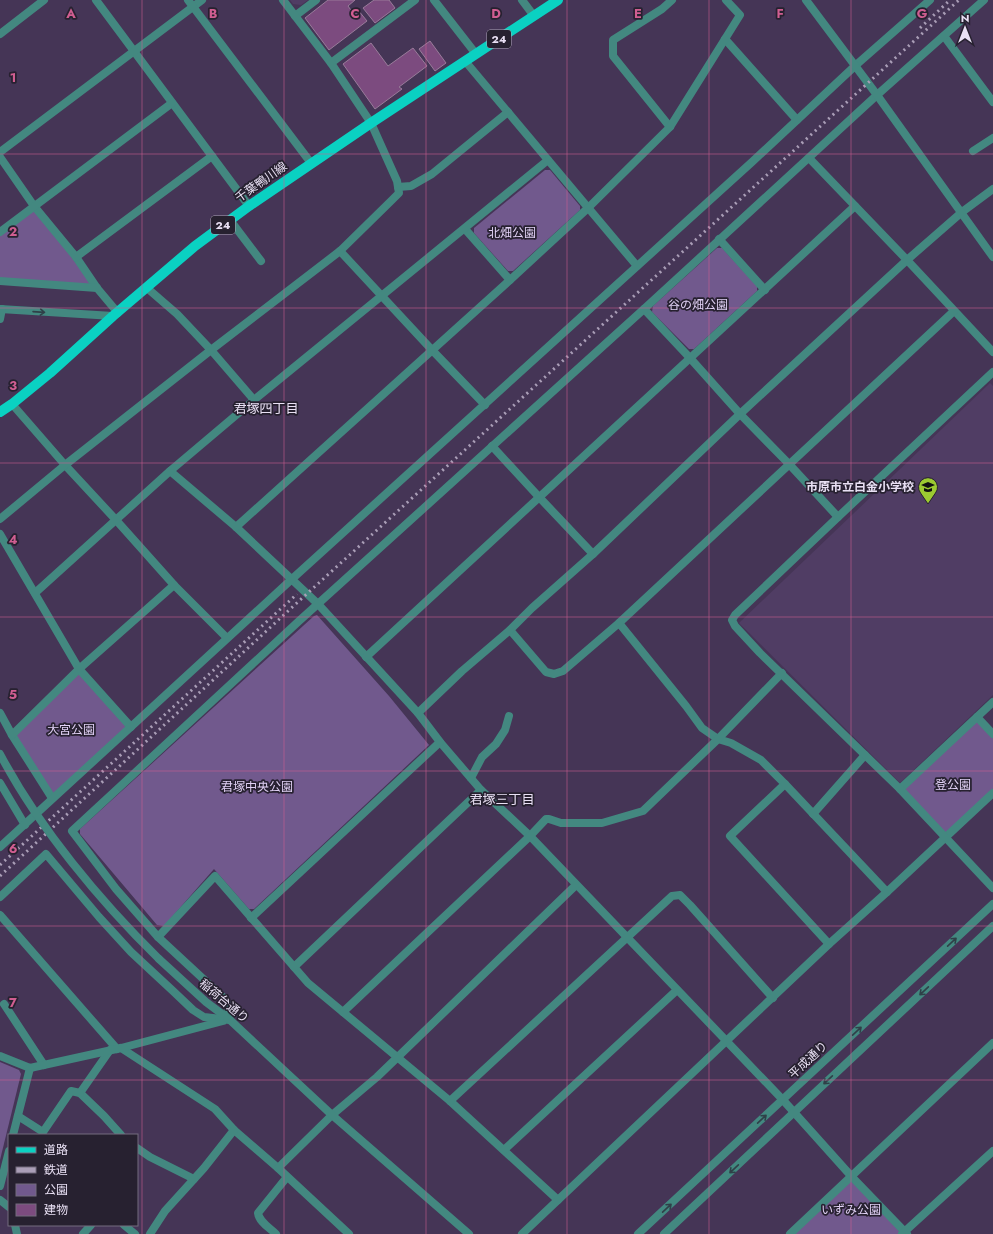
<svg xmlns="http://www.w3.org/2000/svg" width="993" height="1234" font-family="Jost,'Noto Sans JP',sans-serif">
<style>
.built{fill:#503d64}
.green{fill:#71598d}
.building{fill:#7c4b7f;stroke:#997b9a}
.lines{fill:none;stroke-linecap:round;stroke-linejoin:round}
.minor{stroke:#438880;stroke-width:8}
.tertiary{stroke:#438880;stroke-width:8}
.primary{stroke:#0ad1c2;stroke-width:10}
.rail{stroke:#aa9eb7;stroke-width:3;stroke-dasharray:2 4;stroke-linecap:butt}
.tertiary-bridge{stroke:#438880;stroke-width:8}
.oneway{stroke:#2f4048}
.grid{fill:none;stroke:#d05e91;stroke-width:1;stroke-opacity:0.55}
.labels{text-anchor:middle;stroke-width:3.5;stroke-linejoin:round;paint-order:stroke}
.shield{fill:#272130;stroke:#afa7b9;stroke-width:1}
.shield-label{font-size:11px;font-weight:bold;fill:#e9e0f4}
.street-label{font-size:12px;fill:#e9e0f4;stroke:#272130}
.park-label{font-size:12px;fill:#e0d0f4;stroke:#272130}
.poi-label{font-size:12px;font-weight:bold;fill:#e9e0f4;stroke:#272130;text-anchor:end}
.neighbourhood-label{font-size:13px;fill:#e9e0f4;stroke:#272130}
.grid-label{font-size:13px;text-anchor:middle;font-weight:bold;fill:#d05e91;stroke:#272130;stroke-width:3.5;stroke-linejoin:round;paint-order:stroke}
</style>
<rect width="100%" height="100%" fill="#453556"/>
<g class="built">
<polygon points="290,0 308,0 301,5 293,4"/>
<polygon points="990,383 993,386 993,695 900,783 739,623"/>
</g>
<g class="green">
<polygon points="545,170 550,170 580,206 580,210 513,271 508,271 474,233 474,228"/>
<polygon points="34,206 97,288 0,281 0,232"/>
<polygon points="717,248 722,248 757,286 757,291 694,349 689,349 652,312 653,306"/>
<polygon points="317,615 389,696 429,745 254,909 249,909 214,869 164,926 157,925 80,834 80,829 314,616"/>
<polygon points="79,669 131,727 52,798 12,735"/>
<polygon points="977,717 993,734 993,793 945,838 900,789"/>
<polygon points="0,1062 19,1070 21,1074 0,1160"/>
<polygon points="852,1177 902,1234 790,1234"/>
</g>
<g class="building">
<polygon points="328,0 355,0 348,6 353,13 358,10 367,21 329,50 305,18"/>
<polygon points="374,0 389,0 395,8 375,23 363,8"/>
<polygon points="430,41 446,63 435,71 419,49"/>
<polygon points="371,43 388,66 413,48 427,66 399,87 402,89 375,109 343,64"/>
</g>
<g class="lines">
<g class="minor">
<polyline points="96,0 249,206"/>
<polyline points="434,0 476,54"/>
<polyline points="522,0 534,16"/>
<polyline points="295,16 316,0"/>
<polyline points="944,36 993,102"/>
<polyline points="725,39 797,120"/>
<polyline points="465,61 637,266"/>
<polyline points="331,63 415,0"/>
<polyline points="670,127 613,56 613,40 662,9 672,0"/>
<polyline points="973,151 993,138"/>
<polyline points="0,152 202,0"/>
<polyline points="0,157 34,206 76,257 97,288 118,313"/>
<polyline points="809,158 907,260 993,352"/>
<polyline points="398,187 411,186 432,174 508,112"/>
<polyline points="230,220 261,261"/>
<polyline points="465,229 510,280"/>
<polyline points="0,232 172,103"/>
<polyline points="719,239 765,290"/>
<polyline points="340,251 432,350 485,405"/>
<polyline points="76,257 212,156"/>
<polyline points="0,281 97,288"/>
<polyline points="147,288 177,314 211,350 254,400"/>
<polyline points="0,309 113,316"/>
<polyline points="644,309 690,358 740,414 789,464 838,517"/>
<polyline points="0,319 2,309"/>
<polyline points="12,404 65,465 116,520 174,585 227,638"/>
<polyline points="492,446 539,497 593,554"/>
<polyline points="170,471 236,527 318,604 418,713 440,742 481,790 530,836 783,1100 852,1177 907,1234"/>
<polyline points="0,519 65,465 211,350 340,251 392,200 399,193 397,181 371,123 331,63 283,0"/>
<polyline points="236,527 510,280 588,208 670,127 740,15 726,0"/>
<polyline points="0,534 79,669 131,727"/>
<polyline points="35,593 170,471 254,400 548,160"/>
<polyline points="619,623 686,706 702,728 718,739 731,743 761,760 785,784 730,836 829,944"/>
<polyline points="510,630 546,672 554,674 563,671 619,623 954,311"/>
<polyline points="366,657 855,206"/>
<polyline points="0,713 12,735 52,798"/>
<polyline points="418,713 462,671 510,630 532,608 593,554 740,414 907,260 962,212 993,189"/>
<polyline points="977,717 993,734"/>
<polyline points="12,735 79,669 174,585"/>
<polyline points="471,778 482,757 496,744 505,730 509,716"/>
<polyline points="0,783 25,825"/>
<polyline points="785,784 887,892"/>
<polyline points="900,789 993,702"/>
<polyline points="813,814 865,755"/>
<polyline points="0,847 292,579 752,162 856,65 930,0"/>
<polyline points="0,897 46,854 99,917 131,952 173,991 193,1010 204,1017 230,1020"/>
<polyline points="0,915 117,1049"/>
<polyline points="251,918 440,742"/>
<polyline points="158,937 215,876 308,983 450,1101 558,1200"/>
<polyline points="294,967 481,790"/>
<polyline points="4,1004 44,1065"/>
<polyline points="343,1012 530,836 546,819 549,819 561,823 602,823 643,811 718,739 782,673"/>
<polyline points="230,1020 226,1000 158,937 116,889 72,831 299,621 644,309 877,95 984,0"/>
<polyline points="121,1048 215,1109 234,1130 278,1168 349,1234"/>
<polyline points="110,1050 80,1093 104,1116 121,1135"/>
<polyline points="0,1056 30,1068 121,1048 223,1021"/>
<polyline points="450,1101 672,896 680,895 690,905 773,998"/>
<polyline points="18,1116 43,1132 71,1091 80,1093"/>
<polyline points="13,1135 30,1068"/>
<polyline points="137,1148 150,1157 194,1179"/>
<polyline points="504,1150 677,990"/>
<polyline points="278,1168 332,1115 377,1077 576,885"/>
<polyline points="0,1186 9,1151"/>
<polyline points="0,1200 9,1207"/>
<polyline points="15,1225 17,1234"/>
<polyline points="124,1225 135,1234"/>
<polyline points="83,1234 91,1225"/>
<polyline points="150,1234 165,1211 204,1168 234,1130"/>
<path d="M276,1234C270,1228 259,1222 258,1213L287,1177"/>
<polyline points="522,1234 829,944 887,892 993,793"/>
<polyline points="790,1234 993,1043"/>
<polyline points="902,1234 993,1151"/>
</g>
<g class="tertiary">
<polyline points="188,0 311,163"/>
<polyline points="806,0 877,95 993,257"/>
<polyline points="0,34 44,0"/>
<polyline points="993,372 838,517 735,615 732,620 735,626 760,653 900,789 993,888"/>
<polyline points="159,959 206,1002 230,1020 332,1115 469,1234"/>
<polyline points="638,1234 993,904"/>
<polyline points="664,1234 993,926"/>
</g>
<polyline class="primary" points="0,412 12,404 50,373 113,316 195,246 249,206 371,123 558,0"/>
<g class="rail">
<polyline points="920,28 950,0"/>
<polyline points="0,865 297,594"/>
<polyline points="0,876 299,601 959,0"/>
</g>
<path class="tertiary-bridge" d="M0,754C39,828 100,901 159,959"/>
</g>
<defs><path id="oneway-shaft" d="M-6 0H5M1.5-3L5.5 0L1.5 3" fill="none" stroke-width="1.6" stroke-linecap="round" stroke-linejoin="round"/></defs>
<g class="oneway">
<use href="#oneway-shaft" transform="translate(39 312) rotate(4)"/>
<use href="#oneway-shaft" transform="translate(952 942) rotate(-43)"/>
<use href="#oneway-shaft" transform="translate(924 991) rotate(137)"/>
<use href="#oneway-shaft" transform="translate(857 1031) rotate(-43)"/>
<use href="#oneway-shaft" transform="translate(828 1080) rotate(137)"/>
<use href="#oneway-shaft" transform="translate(762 1119) rotate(-43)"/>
<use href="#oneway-shaft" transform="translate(734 1169) rotate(137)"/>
<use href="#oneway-shaft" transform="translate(667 1208) rotate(-43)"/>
</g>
<path class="grid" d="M142,0V1234M284,0V1234M426,0V1234M567,0V1234M709,0V1234M851,0V1234M0,154H993M0,308H993M0,463H993M0,617H993M0,771H993M0,926H993M0,1080H993"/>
<defs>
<g id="school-pin" transform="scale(1)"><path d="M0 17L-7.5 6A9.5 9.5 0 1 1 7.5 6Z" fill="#9cca31" stroke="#272130"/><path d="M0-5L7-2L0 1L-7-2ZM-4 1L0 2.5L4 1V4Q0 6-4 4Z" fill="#111"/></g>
</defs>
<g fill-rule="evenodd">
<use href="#school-pin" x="928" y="487"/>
</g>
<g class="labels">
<g class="shield">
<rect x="487" y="30" width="24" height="18" rx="3"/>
<rect x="211" y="216" width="24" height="18" rx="3"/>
</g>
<g class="shield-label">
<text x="499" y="43">24</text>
<text x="223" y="229">24</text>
</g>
<g class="street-label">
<text transform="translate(261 182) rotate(-35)" y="4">千葉鴨川線</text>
<text transform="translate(224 1001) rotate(40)" y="4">稲荷台通り</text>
<text transform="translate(808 1060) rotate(-43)" y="4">平成通り</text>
</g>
<g class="park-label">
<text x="512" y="237">北畑公園</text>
<text x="698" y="309">谷の畑公園</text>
<text x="71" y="734">大宮公園</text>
<text x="953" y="789">登公園</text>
<text x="257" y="791">君塚中央公園</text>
<text x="851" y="1214">いずみ公園</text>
</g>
<g class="poi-label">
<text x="914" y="491">市原市立白金小学校</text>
</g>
<g class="neighbourhood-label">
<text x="266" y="413">君塚四丁目</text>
<text x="502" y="804">君塚三丁目</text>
</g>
</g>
<g class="grid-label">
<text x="71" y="18">A</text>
<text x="213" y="18">B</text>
<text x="355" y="18">C</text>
<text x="496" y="18">D</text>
<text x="638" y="18">E</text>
<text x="780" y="18">F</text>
<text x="922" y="18">G</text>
<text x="13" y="82">1</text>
<text x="13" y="236">2</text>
<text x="13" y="390">3</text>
<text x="13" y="544">4</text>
<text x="13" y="699">5</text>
<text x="13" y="853">6</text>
<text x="13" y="1007">7</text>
</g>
<rect x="8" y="1134" width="130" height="92" fill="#272130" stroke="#756d7e"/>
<rect x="16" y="1147" width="20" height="6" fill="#0ad1c2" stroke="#756d7e"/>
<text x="44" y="1154" font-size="12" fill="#e9e0f4">道路</text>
<rect x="16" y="1167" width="20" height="6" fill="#aa9eb7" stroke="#756d7e"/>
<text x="44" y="1174" font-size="12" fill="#e9e0f4">鉄道</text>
<rect x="16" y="1184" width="20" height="12" fill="#71598d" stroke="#756d7e"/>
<text x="44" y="1194" font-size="12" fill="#e9e0f4">公園</text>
<rect x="16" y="1204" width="20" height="12" fill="#7c4b7f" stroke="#756d7e"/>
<text x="44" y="1214" font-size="12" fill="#e9e0f4">建物</text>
<g transform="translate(965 28)" stroke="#272130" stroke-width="3" paint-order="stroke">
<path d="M0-3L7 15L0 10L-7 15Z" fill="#e9e0f4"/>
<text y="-6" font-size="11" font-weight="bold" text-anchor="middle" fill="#e9e0f4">N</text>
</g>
</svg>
